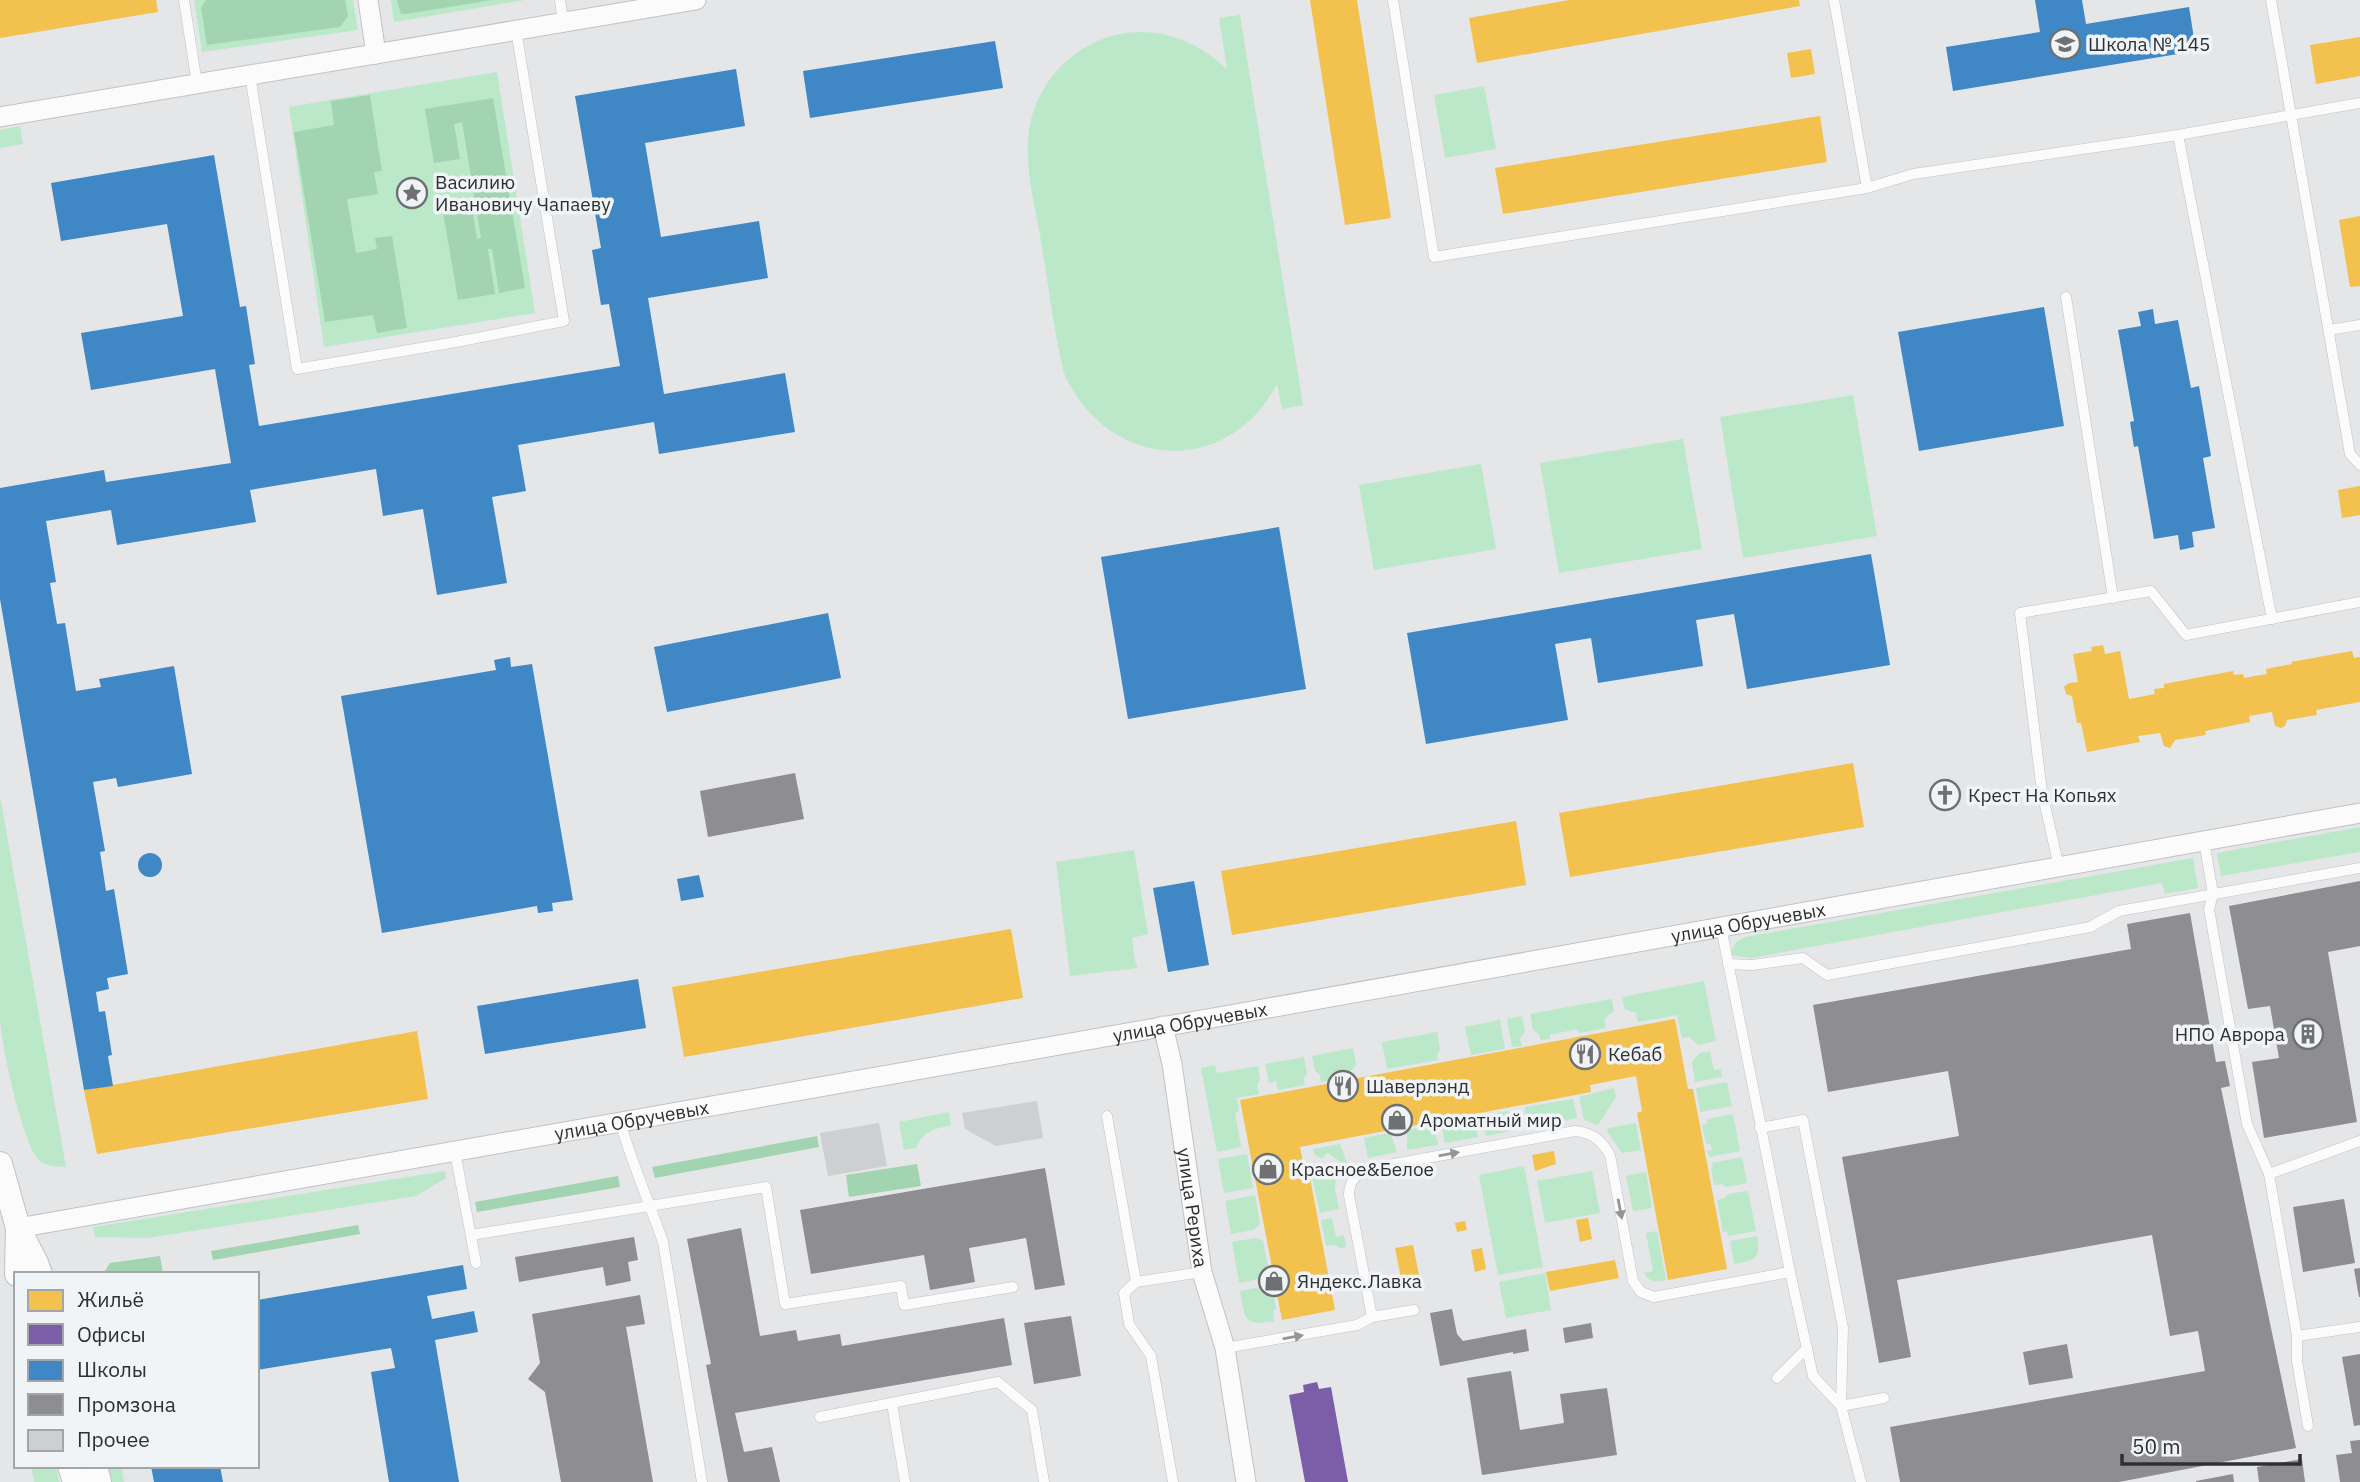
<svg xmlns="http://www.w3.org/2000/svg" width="2360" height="1482" font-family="'IBM Plex Sans',sans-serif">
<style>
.green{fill:#bbe8c8}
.forest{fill:#a2d4b1}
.homes{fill:#f2c14e}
.offices{fill:#7b5ea7}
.schools{fill:#3f88c5}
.industry{fill:#8d8d92}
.building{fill:#cdcfd0}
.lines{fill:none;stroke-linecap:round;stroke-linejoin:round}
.service-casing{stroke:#c0c2c3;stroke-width:11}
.minor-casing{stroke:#c0c2c3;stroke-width:21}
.tertiary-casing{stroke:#c0c2c3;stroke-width:26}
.service{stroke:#fbfbfc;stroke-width:10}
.minor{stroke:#fbfbfc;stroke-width:19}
.tertiary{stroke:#fbfbfc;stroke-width:24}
.oneway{fill:#949696}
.labels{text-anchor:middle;stroke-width:7;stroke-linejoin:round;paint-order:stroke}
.poi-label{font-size:19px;fill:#2e3031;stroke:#f0f4f7;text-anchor:start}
.street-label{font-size:19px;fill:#2e3031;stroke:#f0f4f7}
</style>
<rect width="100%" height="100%" fill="#e4e6e8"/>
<g class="green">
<polygon points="194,0 353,0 358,30 202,52"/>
<polygon points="391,0 525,0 394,22"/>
<path d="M1240,15L1303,405L1282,409L1277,384C1227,480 1106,469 1064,373C1054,332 1049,289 1042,247C1037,214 1026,177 1028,142C1030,91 1066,48 1115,35C1157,25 1196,40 1227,69L1219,18Z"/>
<polygon points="497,72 535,313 324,347 289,107"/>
<polygon points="1484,86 1496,149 1445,158 1434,95"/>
<polygon points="20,126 23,144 0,148 0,130"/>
<polygon points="1853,395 1877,536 1743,558 1720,417"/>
<polygon points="1683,439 1702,549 1559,573 1540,463"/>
<polygon points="1481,464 1496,549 1374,570 1359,485"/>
<path d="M0,796L66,1167C58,1166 47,1167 40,1161C23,1147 1,1044 0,1019C0,945 0,870 0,796Z"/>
<polygon points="2360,827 2360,852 2221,876 2217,853"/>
<polygon points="1134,850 1148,934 1132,938 1135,961 1138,968 1070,976 1056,862"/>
<polygon points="2193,858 2198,888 2165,894 2162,883 1751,958 1729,955 1737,941 1746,937"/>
<polygon points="1704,981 1716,1041 1698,1045 1689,1037 1682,1038 1677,1015 1638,1022 1636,1013 1625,1009 1622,997"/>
<polygon points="1612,999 1614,1011 1604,1019 1606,1028 1579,1033 1577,1029 1550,1035 1550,1039 1541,1040 1539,1034 1533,1030 1530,1014"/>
<polygon points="1522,1016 1525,1032 1520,1038 1522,1046 1512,1047 1507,1019"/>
<polygon points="1500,1020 1505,1049 1471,1055 1465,1027"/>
<polygon points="1437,1032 1440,1049 1437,1055 1438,1060 1387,1069 1382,1042"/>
<polygon points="1353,1048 1356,1065 1350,1072 1351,1076 1321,1082 1320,1075 1315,1071 1312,1056"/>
<polygon points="1710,1051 1714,1070 1721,1069 1722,1077 1695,1082 1692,1062 1700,1053"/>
<polygon points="1304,1057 1307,1073 1304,1078 1305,1085 1278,1090 1276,1081 1269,1083 1265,1064"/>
<polygon points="1215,1065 1217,1073 1258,1066 1260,1080 1257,1085 1259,1094 1237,1098 1239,1111 1235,1113 1241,1147 1217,1152 1201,1068"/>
<polygon points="1727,1082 1732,1106 1700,1112 1696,1088"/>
<polygon points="1614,1088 1616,1097 1598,1125 1584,1120 1579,1097"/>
<polygon points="1573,1099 1577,1118 1526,1128 1525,1107"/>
<polygon points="1508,1111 1516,1130 1486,1136 1482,1116"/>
<path d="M949,1112L951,1125C934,1129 923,1131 916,1148L904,1150L899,1122Z"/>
<polygon points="1733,1114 1740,1151 1709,1157 1707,1151 1712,1150 1711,1144 1706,1144 1702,1125 1707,1124 1707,1119"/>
<polygon points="1474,1117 1478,1137 1445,1143 1441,1123 1448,1122 1449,1126 1469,1122 1468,1118"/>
<polygon points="1636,1123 1641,1150 1622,1153 1607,1131 1608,1128"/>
<polygon points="1434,1125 1438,1145 1407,1150 1407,1130"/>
<polygon points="1390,1133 1397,1152 1368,1158 1364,1138"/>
<polygon points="1340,1144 1347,1163 1341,1170 1339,1169 1342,1163 1327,1153 1322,1159 1314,1154 1313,1149"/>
<polygon points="1247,1154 1253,1188 1224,1193 1218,1159"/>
<polygon points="1742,1157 1747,1183 1726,1187 1721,1184 1714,1185 1711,1168 1713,1168 1712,1163"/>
<polygon points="1524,1166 1543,1267 1498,1275 1479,1175"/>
<polygon points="445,1171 446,1178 416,1196 148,1238 95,1237 93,1227"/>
<polygon points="1592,1171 1600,1213 1545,1223 1537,1181"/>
<polygon points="1646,1172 1652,1208 1633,1211 1626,1176"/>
<polygon points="1326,1173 1336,1180 1335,1188 1339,1209 1320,1213 1312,1176"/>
<polygon points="1748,1191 1756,1231 1728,1236 1727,1231 1723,1232 1717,1200 1725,1198 1728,1194"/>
<polygon points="1255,1195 1260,1224 1253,1230 1231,1234 1225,1201"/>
<polygon points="1332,1218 1336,1237 1344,1235 1346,1247 1340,1248 1335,1245 1326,1246 1321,1220"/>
<path d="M1657,1231L1666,1280C1656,1282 1650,1283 1644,1273L1653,1271L1646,1233Z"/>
<path d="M1757,1236C1761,1260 1755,1260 1734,1264L1730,1241Z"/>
<polygon points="1255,1238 1263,1241 1269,1273 1263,1278 1239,1283 1232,1242"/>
<polygon points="1545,1273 1551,1310 1506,1318 1499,1282"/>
<path d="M1265,1286L1269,1290L1273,1289L1276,1309L1273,1310L1274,1321C1243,1327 1245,1318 1240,1291Z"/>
<polygon points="31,1466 56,1466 59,1482 34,1482"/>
<polygon points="108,1466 121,1466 124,1482 111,1482"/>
</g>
<g class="forest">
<polygon points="206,0 345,0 348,16 340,27 207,45 201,8"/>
<polygon points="397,0 492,0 406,14 401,14"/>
<polygon points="370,95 382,171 374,172 378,194 347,199 356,253 377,249 375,238 392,236 407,328 377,333 373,315 325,322 294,132 334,125 331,101"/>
<polygon points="493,98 525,288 499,293 492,249 488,249 495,294 458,300 443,212 472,207 477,239 481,238 462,122 454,124 460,159 434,163 425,109"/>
<polygon points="817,1136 819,1147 655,1178 652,1167"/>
<polygon points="917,1164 921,1186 849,1197 846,1175"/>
<polygon points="618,1176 620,1187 477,1212 475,1202"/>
<polygon points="358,1225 360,1234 213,1260 211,1251"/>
<polygon points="160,1256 163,1274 103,1274 110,1263"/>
</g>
<g class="homes">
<polygon points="0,0 156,0 158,12 0,38"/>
<polygon points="1310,0 1357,0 1391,218 1345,225"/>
<polygon points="1569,0 1799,0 1800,6 1477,63 1469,18"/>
<polygon points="2360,37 2360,76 2316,84 2310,45"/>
<polygon points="1811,49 1815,74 1791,78 1787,53"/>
<polygon points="1820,116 1827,162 1503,214 1495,168"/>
<polygon points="2360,216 2360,286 2350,287 2339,220"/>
<polygon points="2360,486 2360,515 2342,518 2338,490"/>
<polygon points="2103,645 2105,654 2120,651 2129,699 2155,694 2154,689 2164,688 2164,684 2233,671 2234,675 2243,674 2244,678 2267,674 2266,669 2292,664 2291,662 2352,651 2354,658 2360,657 2360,702 2316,710 2317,715 2287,720 2285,726 2281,728 2275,726 2272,712 2249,716 2250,722 2205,731 2206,735 2175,740 2170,748 2164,746 2160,733 2138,736 2140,742 2087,752 2081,723 2077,723 2072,696 2066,694 2064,687 2069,683 2078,682 2073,654 2092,651 2091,647"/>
<polygon points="1853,763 1864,827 1570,877 1559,813"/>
<polygon points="1516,821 1526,885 1232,935 1221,871"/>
<polygon points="1011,929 1023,998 684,1057 672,987"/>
<polygon points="1675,1019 1688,1089 1693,1089 1727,1269 1668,1280 1637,1113 1642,1111 1636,1076 1590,1085 1591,1092 1300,1147 1303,1163 1307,1162 1335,1310 1282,1320 1240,1100"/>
<polygon points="417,1031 428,1099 97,1154 84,1090"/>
<polygon points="1554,1151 1556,1164 1535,1171 1532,1155"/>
<polygon points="1588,1218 1592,1239 1580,1242 1576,1220"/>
<polygon points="1465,1221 1467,1230 1457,1232 1455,1223"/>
<polygon points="1413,1245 1421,1285 1403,1288 1395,1248"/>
<polygon points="1482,1248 1486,1269 1475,1272 1471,1250"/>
<polygon points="1615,1260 1619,1278 1550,1291 1546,1272"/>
</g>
<polygon class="offices" points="1317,1382 1319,1389 1331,1387 1348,1482 1305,1482 1289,1395 1304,1392 1303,1385"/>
<g class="schools">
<polygon points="2035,0 2082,0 2086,24 2189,7 2196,51 1953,91 1946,47 2040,32"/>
<polygon points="995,41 1003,88 810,118 803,71"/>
<polygon points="736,69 745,126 645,143 661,237 759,221 768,278 648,298 664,394 785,373 795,432 659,454 654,422 518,445 526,491 492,497 507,583 437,595 423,509 383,516 376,469 250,490 256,522 117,545 111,510 46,521 56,582 50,583 57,624 65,623 76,691 101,687 99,679 174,666 192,774 118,787 116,778 93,782 105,851 100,852 106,891 114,889 128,974 107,978 109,989 96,992 99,1012 105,1011 112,1055 108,1056 113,1086 84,1090 0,599 0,488 104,470 106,482 231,463 215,369 91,390 81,333 183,316 167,224 61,241 51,183 214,155 240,307 246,306 255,364 249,365 259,426 620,366 609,304 601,305 592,250 601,248 575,96"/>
<polygon points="2044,307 2064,426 1919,451 1898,332"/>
<polygon points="2153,309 2155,324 2178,320 2191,388 2199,386 2211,456 2203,458 2215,528 2192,532 2194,547 2180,550 2178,535 2154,539 2138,446 2134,447 2130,422 2134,421 2118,330 2141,326 2138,312"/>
<polygon points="1279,527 1306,689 1128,719 1101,557"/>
<polygon points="1871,554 1890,665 1747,689 1734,614 1696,620 1703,666 1598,683 1591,638 1555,644 1568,720 1426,744 1407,633"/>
<polygon points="828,613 841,678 667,712 654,647"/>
<polygon points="510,657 511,667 532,664 573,900 552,903 553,911 538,913 537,906 382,933 341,696 496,670 494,660"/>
<circle cx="150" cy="865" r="12"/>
<polygon points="699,875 704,897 681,901 677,879"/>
<polygon points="1194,881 1209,965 1168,972 1153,888"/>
<polygon points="638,979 646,1028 485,1054 477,1006"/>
<polygon points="463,1265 467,1289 427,1296 432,1319 474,1311 478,1332 435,1340 459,1482 389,1482 371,1372 395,1368 391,1348 257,1370 257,1300"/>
<polygon points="151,1466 220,1466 223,1482 154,1482"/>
</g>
<g class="industry">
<polygon points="795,773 804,819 708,837 700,791"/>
<polygon points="2360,881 2360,946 2328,952 2357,1122 2264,1138 2252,1062 2279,1058 2270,1006 2248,1009 2229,906"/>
<polygon points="2190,913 2216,1062 2225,1061 2230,1086 2221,1088 2296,1448 2119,1482 1900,1482 1890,1427 2205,1371 2198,1331 2170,1336 2152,1235 1897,1280 1911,1357 1879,1363 1842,1157 1959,1136 1948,1071 1828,1092 1813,1005 2131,949 2127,924"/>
<polygon points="1045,1168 1065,1285 1035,1290 1026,1238 969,1248 975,1282 930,1290 924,1255 811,1274 800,1210"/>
<polygon points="2344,1199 2355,1263 2303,1272 2293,1207"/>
<polygon points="741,1228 760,1336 796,1330 798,1341 840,1334 842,1346 1004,1318 1012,1365 735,1413 744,1452 772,1447 780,1482 728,1482 706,1365 711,1364 687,1239"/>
<polygon points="634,1237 638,1260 628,1262 631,1281 606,1286 603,1267 519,1282 515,1257"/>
<polygon points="2360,1268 2360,1297 2359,1297 2354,1269"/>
<polygon points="640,1295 645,1324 626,1327 653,1482 561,1482 545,1392 528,1379 540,1363 532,1314"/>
<polygon points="1452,1309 1457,1334 1463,1341 1526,1329 1529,1351 1513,1354 1513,1352 1440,1366 1430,1313"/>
<polygon points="1071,1316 1081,1376 1034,1384 1024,1323"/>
<polygon points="1591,1323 1593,1338 1565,1343 1563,1328"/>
<polygon points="2067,1344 2073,1378 2029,1385 2023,1352"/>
<polygon points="2360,1354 2360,1425 2354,1426 2342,1357"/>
<polygon points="1511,1371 1520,1430 1564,1423 1560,1394 1607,1388 1617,1455 1482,1475 1467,1378"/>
<polygon points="2360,1440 2360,1482 2340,1482 2336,1455 2352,1453 2350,1441"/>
<polygon points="2302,1459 2305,1482 2259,1482 2257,1467"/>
<polygon points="2233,1474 2234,1482 2196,1482 2196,1481"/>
</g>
<g class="building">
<polygon points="1037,1101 1043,1138 996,1146 965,1129 962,1113"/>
<polygon points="879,1123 887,1166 828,1176 820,1133"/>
</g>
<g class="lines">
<g class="service-casing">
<g id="service">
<polyline points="184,0 197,84"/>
<polyline points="560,0 563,22"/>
<polyline points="1393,0 1434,257 1867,188 1913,174 2178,135 2360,103"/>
<polyline points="1834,0 1867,188"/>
<polyline points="2271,0 2350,454 2360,465"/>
<polyline points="250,75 297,369 456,342 564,321 516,30"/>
<polyline points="2178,135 2272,619"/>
<polyline points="2066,297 2113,598"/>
<polyline points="2329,330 2360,325"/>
<polyline points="2204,841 2213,894 2209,909 2247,1124 2269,1174 2297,1336 2360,1327"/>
<polyline points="2059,867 2042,792 2020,613 2151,591 2186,635 2360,602"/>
<polyline points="1721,927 1790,1272 1813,1376 1841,1406 1861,1482"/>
<polyline points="1728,964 1752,965 1803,958 1827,975 2090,927 2119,911 2360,868"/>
<polyline points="1107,1116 1136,1282"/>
<path d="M620,1122C632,1163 649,1202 663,1242L702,1482"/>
<polyline points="1760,1128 1803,1120 1843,1328 1841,1406 1884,1398"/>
<polyline points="455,1152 476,1263"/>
<polyline points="2269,1174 2360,1141"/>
<polyline points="471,1235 766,1187 785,1304 901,1286 904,1305 1013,1287"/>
<polyline points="1372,1317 1414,1310"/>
<polyline points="2297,1336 2297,1361 2308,1426"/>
<path d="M1225,1348L1357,1325L1372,1317L1349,1195C1349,1179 1358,1173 1372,1168L1575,1131C1593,1133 1601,1140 1610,1155L1633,1281L1641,1292L1654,1297L1790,1272"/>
<polyline points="1777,1378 1807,1348"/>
<polyline points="892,1404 905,1482"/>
<polyline points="820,1417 998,1382 1032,1410 1044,1482"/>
<polyline points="1173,1482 1151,1356 1129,1324 1124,1293 1136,1282 1202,1272"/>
</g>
</g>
<g class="minor-casing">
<g id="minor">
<polyline points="368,0 376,54"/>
<polyline points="0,117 696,0"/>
<path id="s1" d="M1163,1026L1172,1064L1202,1272L1225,1348L1246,1482"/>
<path id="s2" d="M18,1228L1224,1016L2360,813"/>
</g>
</g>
<g class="tertiary-casing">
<g id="tertiary">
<polyline points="0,1164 18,1228 36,1263 40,1274"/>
<polyline points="17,1274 18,1228"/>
<polyline points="70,1466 75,1482"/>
<polyline points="95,1466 99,1482"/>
</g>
</g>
<use href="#service" class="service"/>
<use href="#minor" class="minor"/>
<use href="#tertiary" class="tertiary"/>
</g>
<defs><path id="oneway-solid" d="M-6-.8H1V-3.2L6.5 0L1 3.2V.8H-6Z" transform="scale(1.75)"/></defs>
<g class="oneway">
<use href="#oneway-solid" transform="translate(1449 1154) rotate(-10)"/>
<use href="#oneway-solid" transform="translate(1620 1209) rotate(79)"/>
<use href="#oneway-solid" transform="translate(1293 1337) rotate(-10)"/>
</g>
<defs>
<g id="school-ring" transform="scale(1.575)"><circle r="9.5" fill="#f0f4f7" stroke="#6e7071" stroke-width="1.5"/><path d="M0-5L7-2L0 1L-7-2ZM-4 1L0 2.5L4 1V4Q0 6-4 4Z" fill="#6e7071"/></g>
<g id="sight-ring" transform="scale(1.575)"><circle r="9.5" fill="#f0f4f7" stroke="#6e7071" stroke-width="1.5"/><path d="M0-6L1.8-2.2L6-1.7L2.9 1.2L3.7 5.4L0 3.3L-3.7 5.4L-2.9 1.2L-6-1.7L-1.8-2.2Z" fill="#6e7071"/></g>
<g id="church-ring" transform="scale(1.575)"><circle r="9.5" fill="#f0f4f7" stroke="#6e7071" stroke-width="1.5"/><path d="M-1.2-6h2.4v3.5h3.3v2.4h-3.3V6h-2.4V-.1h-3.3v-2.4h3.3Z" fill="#6e7071"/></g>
<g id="building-ring" transform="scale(1.575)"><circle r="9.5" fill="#f0f4f7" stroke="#6e7071" stroke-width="1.5"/><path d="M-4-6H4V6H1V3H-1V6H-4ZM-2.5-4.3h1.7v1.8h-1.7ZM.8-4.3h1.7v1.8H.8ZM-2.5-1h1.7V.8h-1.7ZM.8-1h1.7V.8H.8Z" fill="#6e7071"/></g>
<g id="restaurant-ring" transform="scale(1.575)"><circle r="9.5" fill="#f0f4f7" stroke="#6e7071" stroke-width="1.5"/><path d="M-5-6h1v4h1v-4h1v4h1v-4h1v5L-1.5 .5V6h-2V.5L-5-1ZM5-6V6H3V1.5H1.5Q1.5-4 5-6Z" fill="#6e7071"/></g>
<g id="shop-ring" transform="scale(1.575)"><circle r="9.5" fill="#f0f4f7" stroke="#6e7071" stroke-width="1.5"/><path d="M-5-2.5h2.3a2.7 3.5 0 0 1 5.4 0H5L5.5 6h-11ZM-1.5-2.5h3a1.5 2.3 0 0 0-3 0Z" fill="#6e7071"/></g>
</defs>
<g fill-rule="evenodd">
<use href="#school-ring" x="2065" y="44"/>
<use href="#sight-ring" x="412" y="193"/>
<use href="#church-ring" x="1945" y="795"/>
<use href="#building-ring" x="2308" y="1034"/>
<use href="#restaurant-ring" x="1585" y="1054"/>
<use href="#restaurant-ring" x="1343" y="1086"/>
<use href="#shop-ring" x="1397" y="1120"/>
<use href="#shop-ring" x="1268" y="1169"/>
<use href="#shop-ring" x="1274" y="1281"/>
</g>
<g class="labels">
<g class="poi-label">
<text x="2088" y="51">Школа № 145</text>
<text x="435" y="189">Василию<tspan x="435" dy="22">Ивановичу Чапаеву</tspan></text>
<text x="1968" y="802">Крест На Копьях</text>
<text x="2285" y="1041" text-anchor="end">НПО Аврора</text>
<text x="1608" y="1061">Кебаб</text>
<text x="1366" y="1093">Шаверлэнд</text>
<text x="1420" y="1127">Ароматный мир</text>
<text x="1291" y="1176">Красное&amp;Белое</text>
<text x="1297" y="1288">Яндекс.Лавка</text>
</g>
<g class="street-label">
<text dy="7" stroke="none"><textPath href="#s2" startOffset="1757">улица Обручевых</textPath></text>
<text dy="7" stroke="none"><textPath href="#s2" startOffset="1190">улица Обручевых</textPath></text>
<text dy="7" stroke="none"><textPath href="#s2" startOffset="623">улица Обручевых</textPath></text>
<text dy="7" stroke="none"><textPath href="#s1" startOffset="184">улица Рериха</textPath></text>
</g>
</g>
<rect x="14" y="1272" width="245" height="196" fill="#f0f4f7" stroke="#a2a6a8" stroke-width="2"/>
<rect x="28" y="1290" width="35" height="21" fill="#f2c14e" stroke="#a2a6a8" stroke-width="2"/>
<text x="77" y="1307" font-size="21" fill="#2e3031">Жильё</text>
<rect x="28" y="1324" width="35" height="21" fill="#7b5ea7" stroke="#a2a6a8" stroke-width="2"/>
<text x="77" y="1342" font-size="21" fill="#2e3031">Офисы</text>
<rect x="28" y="1360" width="35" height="21" fill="#3f88c5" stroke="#a2a6a8" stroke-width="2"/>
<text x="77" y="1377" font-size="21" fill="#2e3031">Школы</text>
<rect x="28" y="1394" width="35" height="21" fill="#8d8d92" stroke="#a2a6a8" stroke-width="2"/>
<text x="77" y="1412" font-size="21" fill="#2e3031">Промзона</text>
<rect x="28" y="1430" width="35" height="21" fill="#cdcfd0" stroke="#a2a6a8" stroke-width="2"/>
<text x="77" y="1447" font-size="21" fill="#2e3031">Прочее</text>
<path d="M2122 1454v10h178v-10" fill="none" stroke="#2e3031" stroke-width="3.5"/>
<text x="2132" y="1454" font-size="21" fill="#2e3031" stroke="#f0f4f7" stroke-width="5" paint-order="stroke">50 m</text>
</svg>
